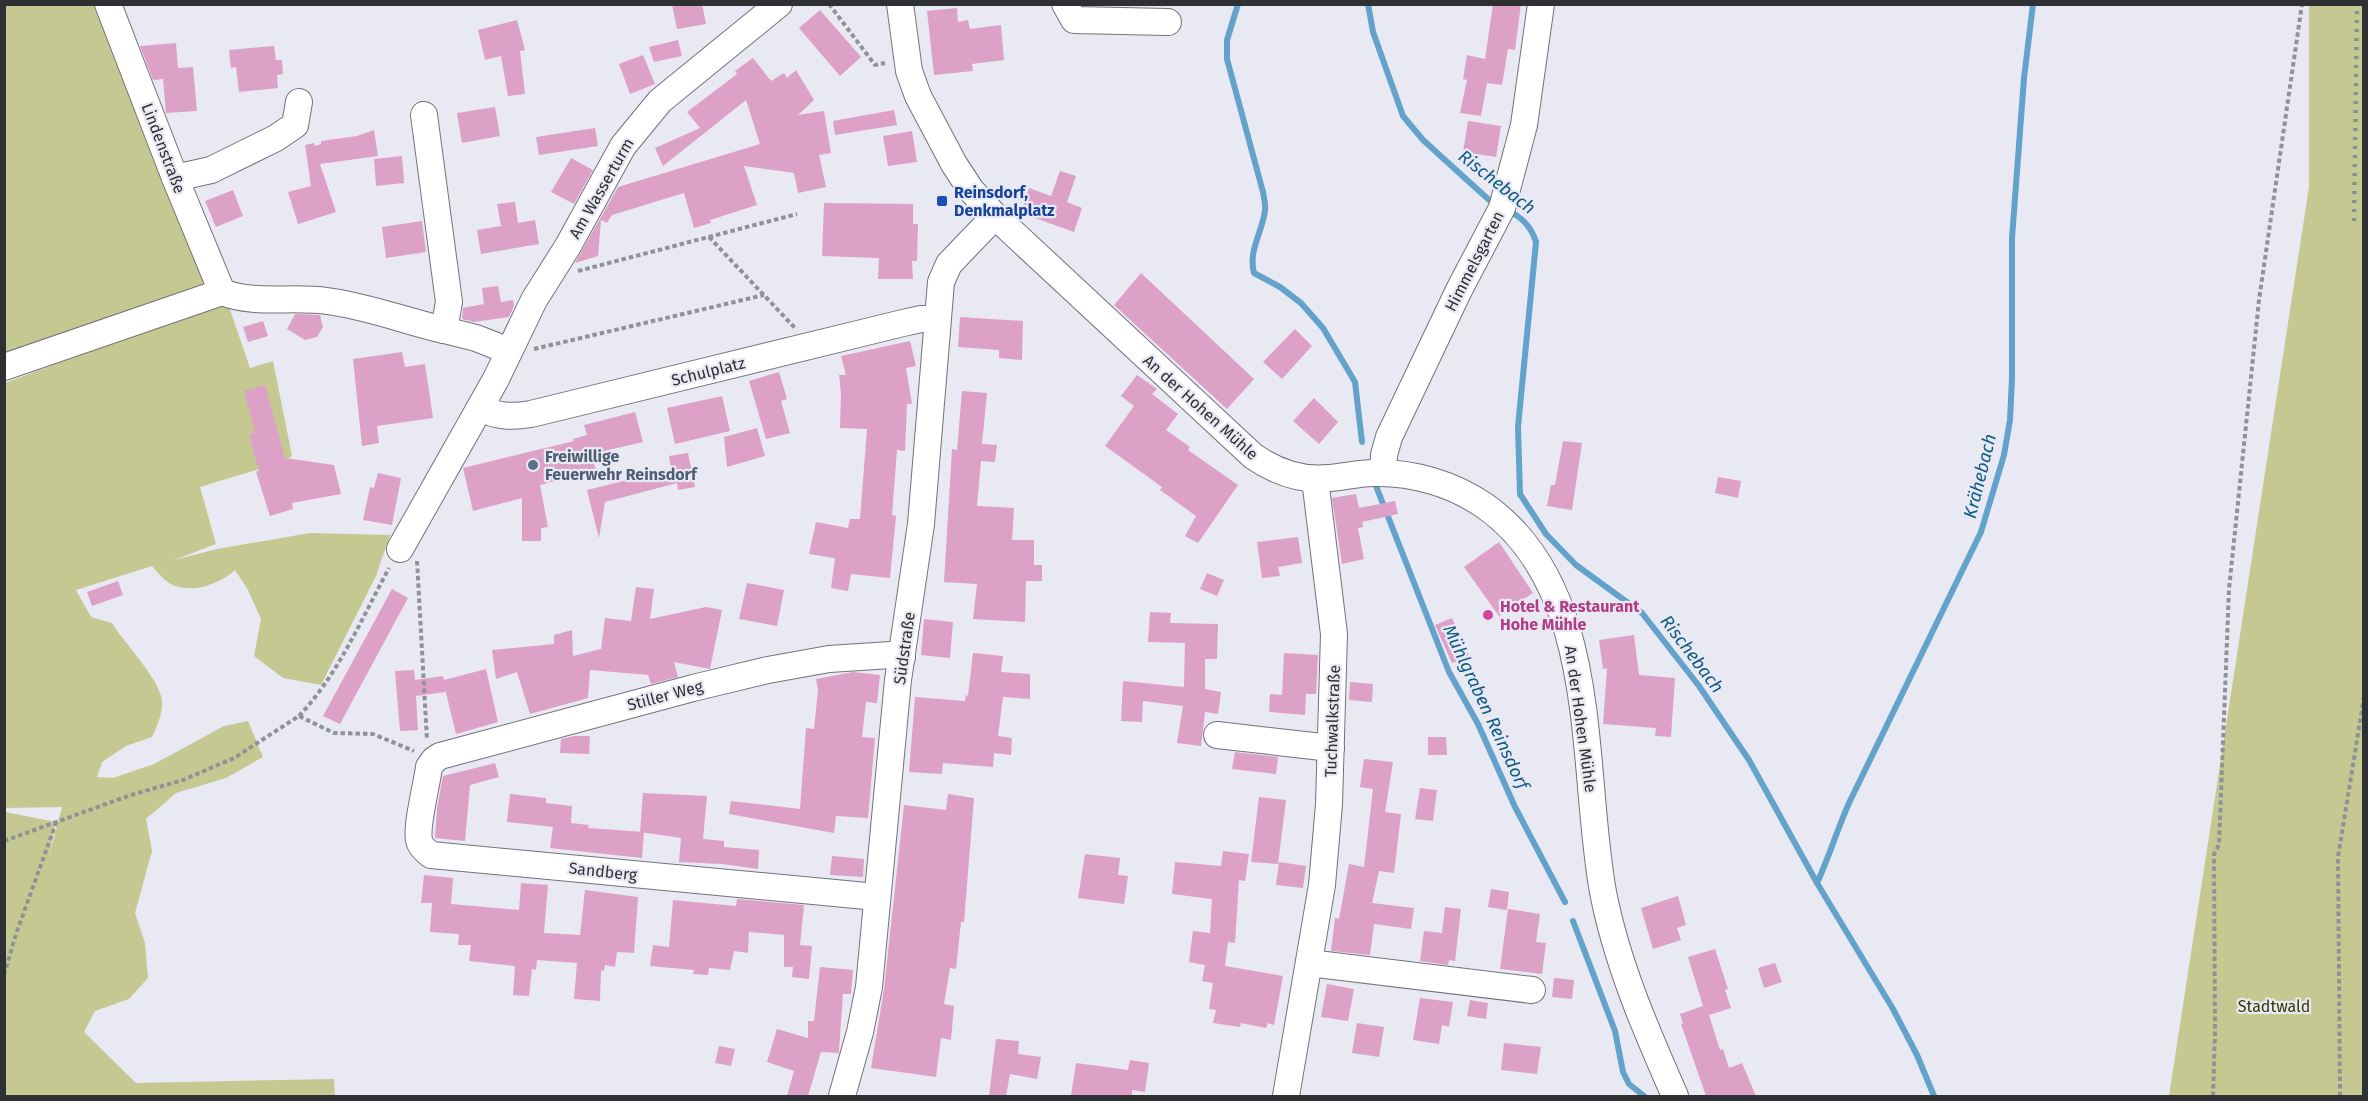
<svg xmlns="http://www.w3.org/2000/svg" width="2368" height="1101" font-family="'Fira Sans',sans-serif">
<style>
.green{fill:#c5c991}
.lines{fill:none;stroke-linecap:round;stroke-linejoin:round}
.stream{stroke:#63a2ca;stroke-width:6}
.building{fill:#dda0c7}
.minor-casing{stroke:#72727b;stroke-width:28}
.path{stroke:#919198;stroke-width:4;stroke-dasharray:4.5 3;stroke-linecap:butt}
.minor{stroke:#fff;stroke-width:26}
.rail{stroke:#8c8c93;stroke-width:4.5;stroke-dasharray:3 6;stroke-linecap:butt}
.transit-dot{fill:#1a4fb4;stroke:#e9e9f3;stroke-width:2}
.service-dot{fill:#5c6f8a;stroke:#e9e9f3;stroke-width:2}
.hotel-dot{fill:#d1479c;stroke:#e9e9f3;stroke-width:2}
.labels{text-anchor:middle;stroke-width:4.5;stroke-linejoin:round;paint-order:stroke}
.street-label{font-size:16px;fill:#2f3033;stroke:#e9e9f3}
.transit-label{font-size:16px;font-weight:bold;fill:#164399;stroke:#e9e9f3;text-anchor:start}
.service-label{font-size:16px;font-weight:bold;fill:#4e5e75;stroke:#e9e9f3;text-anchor:start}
.hotel-label{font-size:16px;font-weight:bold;fill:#b23c85;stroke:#e9e9f3;text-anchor:start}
.park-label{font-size:16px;fill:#363700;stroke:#e9e9f3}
.water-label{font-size:18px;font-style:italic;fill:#0e5c83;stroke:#e9e9f3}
</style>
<rect width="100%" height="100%" fill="#e9e9f3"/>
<g class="green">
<polygon points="5,5 98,5 208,284 5,358"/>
<polygon points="2309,5 2363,5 2363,1096 2169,1096 2309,187"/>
<path d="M228,304L250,368L273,361L292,456L286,461L200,487L216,544L174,560L217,549L310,533L390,535L376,576L321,685L283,678L254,656L261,619L248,590L235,570C219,585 189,595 169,583C163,579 157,572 152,566L76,590L91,617L112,623C124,643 160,679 162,701C163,713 157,726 152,737L126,746L102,762L97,777L113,778L154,764L224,726L248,721L263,757L226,778L176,793L146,819L152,851L135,913L145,943L148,978L129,999L95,1011L84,1032L136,1083L334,1079L335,1096H5V812L56,822L49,856L62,807L5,808V383L195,312Z"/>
</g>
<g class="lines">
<g class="stream">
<path d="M1238,4L1227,40V59L1263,192C1264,198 1266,205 1265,211C1262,232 1248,252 1254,273L1280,287L1301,303L1323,328L1355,382L1362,442"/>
<polyline points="1368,4 1373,32 1403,116 1423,140 1488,199 1496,203"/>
<path d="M1508,210C1522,218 1531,226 1536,242L1518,427L1520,494L1546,534L1576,565L1642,613L1699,686L1749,760L1817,883L1893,1009L1917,1055L1934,1096"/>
<polyline points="1376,486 1449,672 1478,724 1515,807 1565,902"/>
<path d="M1817,883C1829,857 1837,830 1849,803L1981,532L2004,455L2010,420L2012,378V238L2024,78L2033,4"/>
<polyline points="1573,921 1615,1031 1623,1072 1629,1084 1644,1096"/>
</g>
</g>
<g class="building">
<polygon points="672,4 702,4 706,24 677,29"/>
<polygon points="1493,4 1521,4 1515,50 1508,49 1502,85 1487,83 1481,116 1460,113 1467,80 1463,79 1467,55 1485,59"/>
<polygon points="957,8 958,22 968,20 970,29 1001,25 1004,60 972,64 973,71 934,75 927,11"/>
<polygon points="820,10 861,57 840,76 799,28"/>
<polygon points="517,20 525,50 520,51 525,94 508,96 501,56 485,60 478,30"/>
<polygon points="678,40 682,56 654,62 649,47"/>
<polygon points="176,43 178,68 193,67 197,111 166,113 163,79 153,80 140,46"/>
<polygon points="274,46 276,60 282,60 283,74 277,75 278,88 239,92 236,67 231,68 229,50"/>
<polygon points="643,55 655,84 630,94 619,64"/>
<polygon points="753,58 771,81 784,73 787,78 796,70 814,100 798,115 824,111 831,153 819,155 826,187 798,193 794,173 744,166 757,205 710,220 711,223 694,228 684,193 612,215 607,223 601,220 598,256 575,263 618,187 760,144 746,100 663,166 655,148 700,128 687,112 737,74 735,71"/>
<polygon points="495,107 500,136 462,143 457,113"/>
<polygon points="894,110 897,125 835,135 833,121"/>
<polygon points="1468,121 1501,126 1496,157 1463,152"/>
<polygon points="595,128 598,146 539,155 536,137"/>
<polygon points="374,130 378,156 320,164 336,212 298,224 288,192 311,186 305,145 314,143 315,146 321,144 321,141 357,136"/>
<polygon points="912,131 917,162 888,166 883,136"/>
<polygon points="402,156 404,183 376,186 374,159"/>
<polygon points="571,158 593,170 574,204 551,192"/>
<polygon points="1060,171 1076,176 1067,202 1082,208 1074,232 1021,213 1029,188 1051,196"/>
<polygon points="233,190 243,216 216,227 205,201"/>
<polygon points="515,202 518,223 535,220 539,244 481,254 477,230 501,226 497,204"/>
<polygon points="824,203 913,204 913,224 918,224 917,261 912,261 913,279 878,279 879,258 822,256"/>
<polygon points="422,221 426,252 386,258 382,227"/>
<polygon points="1141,273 1254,379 1227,409 1114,305"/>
<polygon points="498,286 501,302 513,300 514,306 509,317 474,322 462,319 463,308 484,304 482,288"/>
<polygon points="295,314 320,315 323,327 317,337 305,340 287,329"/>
<polygon points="960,317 1023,321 1022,360 999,358 999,350 958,347"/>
<polygon points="263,321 268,336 248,342 243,327"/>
<polygon points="1295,329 1312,346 1282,379 1263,362"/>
<polygon points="910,341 916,366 906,368 912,404 907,404 905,451 897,450 892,515 896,516 890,578 851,574 848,591 831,588 835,558 809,554 816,522 848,528 850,519 860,519 867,429 840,428 841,393 839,375 846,375 841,356"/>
<polygon points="402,352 405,367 425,364 433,418 377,426 379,443 362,446 353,359"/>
<polygon points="779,372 787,399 781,401 790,433 766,439 749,381"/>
<polygon points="1137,375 1157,389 1152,394 1178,414 1166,430 1190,447 1188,450 1238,485 1198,543 1185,536 1196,516 1160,490 1162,487 1105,446 1134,406 1121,396"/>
<polygon points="265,385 285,458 334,465 341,494 292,503 293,509 270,516 256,472 259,470 249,435 255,432 244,391"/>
<polygon points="962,391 987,393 982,444 997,445 995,462 981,461 977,506 1014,508 1012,540 1034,540 1034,565 1042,565 1042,581 1026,581 1025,622 973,619 977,584 944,582 952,449 957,450"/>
<polygon points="722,396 730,431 675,444 667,408"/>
<polygon points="1314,398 1338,422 1319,444 1293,421"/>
<polygon points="635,412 643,442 591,454 596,470 540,485 548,527 541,528 541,541 522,541 522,498 473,511 463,468 574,441 573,439 587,435 584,425"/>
<polygon points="757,428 765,456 727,467 724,437"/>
<polygon points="1563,441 1582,443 1572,510 1547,506 1551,485 1555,485"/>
<polygon points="688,453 695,487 678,490 677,483 605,502 599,538 587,490 671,469 669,456"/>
<polygon points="378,473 401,478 392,525 363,520 370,487 374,488"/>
<polygon points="1718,477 1741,481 1738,498 1715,493"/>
<polygon points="1356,494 1359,508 1395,501 1398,514 1362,522 1363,527 1358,528 1364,559 1342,564 1332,498"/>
<polygon points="1298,537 1302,563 1278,567 1280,576 1262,578 1257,542"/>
<polygon points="1499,542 1533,593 1499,616 1464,567"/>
<polygon points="1207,573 1224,580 1217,596 1200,589"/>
<polygon points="118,581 123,595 92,606 87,592"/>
<polygon points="747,583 784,590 777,626 739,619"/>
<polygon points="636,587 654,589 650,619 706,607 722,610 710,669 674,662 678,677 651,684 648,675 590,670 588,698 530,714 517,672 496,679 492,650 554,644 554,635 572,630 573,656 601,649 605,618 631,621"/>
<polygon points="392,589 408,598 340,724 323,716"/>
<polygon points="1150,612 1171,613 1170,623 1218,624 1217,659 1205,659 1205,689 1221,692 1218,714 1205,712 1201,746 1177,743 1183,706 1143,701 1142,722 1121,721 1123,681 1184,687 1185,643 1148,642"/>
<polygon points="1452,618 1469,656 1452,663 1435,625"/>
<polygon points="924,619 953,622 950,658 921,655"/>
<polygon points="1634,635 1639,675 1675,678 1671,737 1655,736 1656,728 1603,724 1607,668 1603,669 1599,640"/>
<polygon points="973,653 1003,656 1001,672 1030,674 1030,699 1003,697 998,736 1012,738 1011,755 994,753 993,767 943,763 942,774 909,772 915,697 965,701 966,695 968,696"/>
<polygon points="1284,653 1318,655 1316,694 1306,694 1305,715 1269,712 1270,694 1282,695"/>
<polygon points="486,669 498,722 456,734 445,689 445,692 416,696 418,730 400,731 395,671 414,670 415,680 443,676 444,680"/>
<polygon points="853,672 880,675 877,703 866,702 862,737 875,738 868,818 836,816 834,833 729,814 731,801 800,809 806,728 814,729 818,690 816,679"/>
<polygon points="1350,682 1373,684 1372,702 1349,700"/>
<polygon points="574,736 590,736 589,754 560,753 561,739"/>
<polygon points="1428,737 1446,737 1447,755 1428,755"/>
<polygon points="1235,752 1278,757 1276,774 1232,769"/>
<polygon points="1364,759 1393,762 1385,812 1401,814 1394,873 1379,871 1372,903 1414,908 1411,929 1374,924 1370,955 1331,951 1335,918 1339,919 1349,864 1364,867 1373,789 1360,787"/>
<polygon points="495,763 499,777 470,785 465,841 435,838 437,808 443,776"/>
<polygon points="1420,788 1437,790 1433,821 1415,819"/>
<polygon points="643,793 707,796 703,839 724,841 724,847 759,850 758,869 722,864 679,862 681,838 640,832"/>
<polygon points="510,794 546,798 546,803 572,806 571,823 589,825 588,828 644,832 642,858 550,848 553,827 507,822"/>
<polygon points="948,794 974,798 964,922 961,922 956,969 950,968 944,1004 954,1006 951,1040 941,1038 936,1077 871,1068 884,989 904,805 946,810"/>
<polygon points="1259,797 1286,800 1278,864 1251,862"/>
<polygon points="1223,851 1249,854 1245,881 1239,880 1235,943 1228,942 1225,966 1283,976 1274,1025 1268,1023 1266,1028 1241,1023 1240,1027 1213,1023 1216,1010 1209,1009 1213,983 1202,981 1205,965 1189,962 1193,931 1210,933 1212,899 1172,894 1175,862 1221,866"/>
<polygon points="1085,854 1120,858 1118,875 1128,876 1124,904 1078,898"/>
<polygon points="832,856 864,859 863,877 830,875"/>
<polygon points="1279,862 1306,866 1303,888 1276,885"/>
<polygon points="424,875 453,878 451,904 519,910 521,883 548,885 544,933 580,935 585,890 638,897 634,953 617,952 615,967 605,965 604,971 601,970 600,1001 574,999 577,963 537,960 536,970 532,969 529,996 513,995 515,966 469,961 471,945 458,945 459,934 430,932 432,903 421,903"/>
<polygon points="1491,889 1509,892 1507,910 1488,907"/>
<polygon points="1678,896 1686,925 1677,928 1681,940 1653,949 1641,908"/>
<polygon points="737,899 804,905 800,945 812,946 809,979 792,977 793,967 784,967 784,935 749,932 748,953 734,951 730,970 709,968 708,975 693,974 694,970 650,966 653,945 669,947 673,900 736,906"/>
<polygon points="1445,907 1461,909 1455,961 1449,960 1448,965 1420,961 1424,931 1442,933"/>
<polygon points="1508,909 1540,914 1536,942 1546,943 1542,974 1500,969"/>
<polygon points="1715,949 1728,989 1725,990 1731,1008 1709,1015 1720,1050 1723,1049 1729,1068 1742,1063 1756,1096 1706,1096 1681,1024 1683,1024 1680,1014 1703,1006 1688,957"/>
<polygon points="1775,963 1782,982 1764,988 1758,968"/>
<polygon points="820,967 853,970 851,994 843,994 839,1050 839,1053 821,1052 808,1096 787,1096 794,1071 767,1062 777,1029 808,1038 808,1021 814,1021"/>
<polygon points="1554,978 1574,980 1572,999 1552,997"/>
<polygon points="1327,984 1354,989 1348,1021 1321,1017"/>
<polygon points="1420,998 1453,1002 1449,1027 1442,1025 1439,1044 1413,1040"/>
<polygon points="1470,1000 1488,1003 1486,1019 1467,1016"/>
<polygon points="1357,1023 1384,1027 1379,1057 1352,1053"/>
<polygon points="996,1039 1019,1041 1018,1054 1041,1057 1037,1079 1010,1074 1006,1096 989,1096"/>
<polygon points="1504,1043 1541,1047 1537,1074 1501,1070"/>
<polygon points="719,1046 735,1049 731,1066 715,1063"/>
<polygon points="1130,1060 1149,1063 1145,1092 1132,1090 1132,1096 1071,1096 1076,1063 1128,1070"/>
</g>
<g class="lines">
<g class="minor-casing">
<g id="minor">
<polyline points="108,4 175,178 222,292"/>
<path d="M900,4L909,71L918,96L954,164L971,190L995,216L1253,456C1276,472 1301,481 1329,478C1344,477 1359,473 1374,473C1413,472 1453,484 1485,506C1602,589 1580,766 1603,892C1617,964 1646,1030 1675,1096"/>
<polyline points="1065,4 1074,20 1168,22"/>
<polyline points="424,115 449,302 444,330 476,338 509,351"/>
<polyline points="175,178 211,170 276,138 295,125 299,102"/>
<path d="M222,292C254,305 292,296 327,301C367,306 405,321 444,330"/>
<polyline points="4,367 222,292"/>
<path d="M480,408C497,417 513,417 531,414L903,323L921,319H937"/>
<polyline points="1383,473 1384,455 1389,437 1459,290 1502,208 1524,125 1541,4"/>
<polyline points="400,549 496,379 534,300 568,246 623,146 660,101 779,4"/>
<polyline points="1217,735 1331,748"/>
<path d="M877,897L431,855C426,851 420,846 419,840C416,825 427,784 429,767L434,760L440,756L693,688L768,670L829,659L891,655L902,657"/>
<polyline points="1309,963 1532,990"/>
<polyline points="842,1096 860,1032 869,987 898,680 921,524 941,282 949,264 995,216"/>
<polyline points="1286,1096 1322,885 1329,804 1334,634 1315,479"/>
</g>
</g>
<g class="path">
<polyline points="829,4 875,65 885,63"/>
<polyline points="709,237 795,328"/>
<polyline points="578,271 797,214"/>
<polyline points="534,349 764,295"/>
<polyline points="417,561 427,740"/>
<path d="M299,716C338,675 362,618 389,568"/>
<polyline points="4,841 131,795 183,780 234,758 299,716 334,733 373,734 414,751"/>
<polyline points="4,975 16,934 56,823"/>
<polyline points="2213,1096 2215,1033 2214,854 2219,845 2229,589 2259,300 2302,4"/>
<polyline points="2340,1096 2338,857 2364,697"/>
</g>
<use href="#minor" class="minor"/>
<polyline class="rail" points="2354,221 2357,4"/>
</g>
<rect class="transit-dot" x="936" y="195" width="12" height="12" rx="3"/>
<circle class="service-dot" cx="533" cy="465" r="6"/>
<circle class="hotel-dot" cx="1488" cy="615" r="6"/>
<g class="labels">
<g class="street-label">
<text transform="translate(164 148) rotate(69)" y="6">Lindenstraße</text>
<text transform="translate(601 188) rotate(-60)" y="6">Am Wasserturm</text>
<text transform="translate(1474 261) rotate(-63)" y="6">Himmelsgarten</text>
<text transform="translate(708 371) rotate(-14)" y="6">Schulplatz</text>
<text transform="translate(1201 407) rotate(42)" y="6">An der Hohen Mühle</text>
<text transform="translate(904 648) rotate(-82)" y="6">Südstraße</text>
<text transform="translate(665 695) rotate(-15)" y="6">Stiller Weg</text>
<text transform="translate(1581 719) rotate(82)" y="6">An der Hohen Mühle</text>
<text transform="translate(1332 721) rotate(-88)" y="6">Tuchwalkstraße</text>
<text transform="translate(603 871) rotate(6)" y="6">Sandberg</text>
</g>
<g class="transit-label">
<text x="954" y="198">Reinsdorf,<tspan x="954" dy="18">Denkmalplatz</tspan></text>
</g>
<g class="service-label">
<text x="545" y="462">Freiwillige<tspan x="545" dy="18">Feuerwehr Reinsdorf</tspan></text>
</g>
<g class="hotel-label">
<text x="1500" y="612">Hotel &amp; Restaurant<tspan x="1500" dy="18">Hohe Mühle</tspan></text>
</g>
<g class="park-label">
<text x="2274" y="1012">Stadtwald</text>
</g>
<g class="water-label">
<text transform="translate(1497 182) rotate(38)" y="6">Rischebach</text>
<text transform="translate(1980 476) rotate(-76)" y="6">Krähebach</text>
<text transform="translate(1692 654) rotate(53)" y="6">Rischebach</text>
<text transform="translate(1486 707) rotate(65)" y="6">Mühlgraben Reinsdorf</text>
</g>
</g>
<rect width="2368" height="1101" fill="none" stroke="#2f3033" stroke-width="12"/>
</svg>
